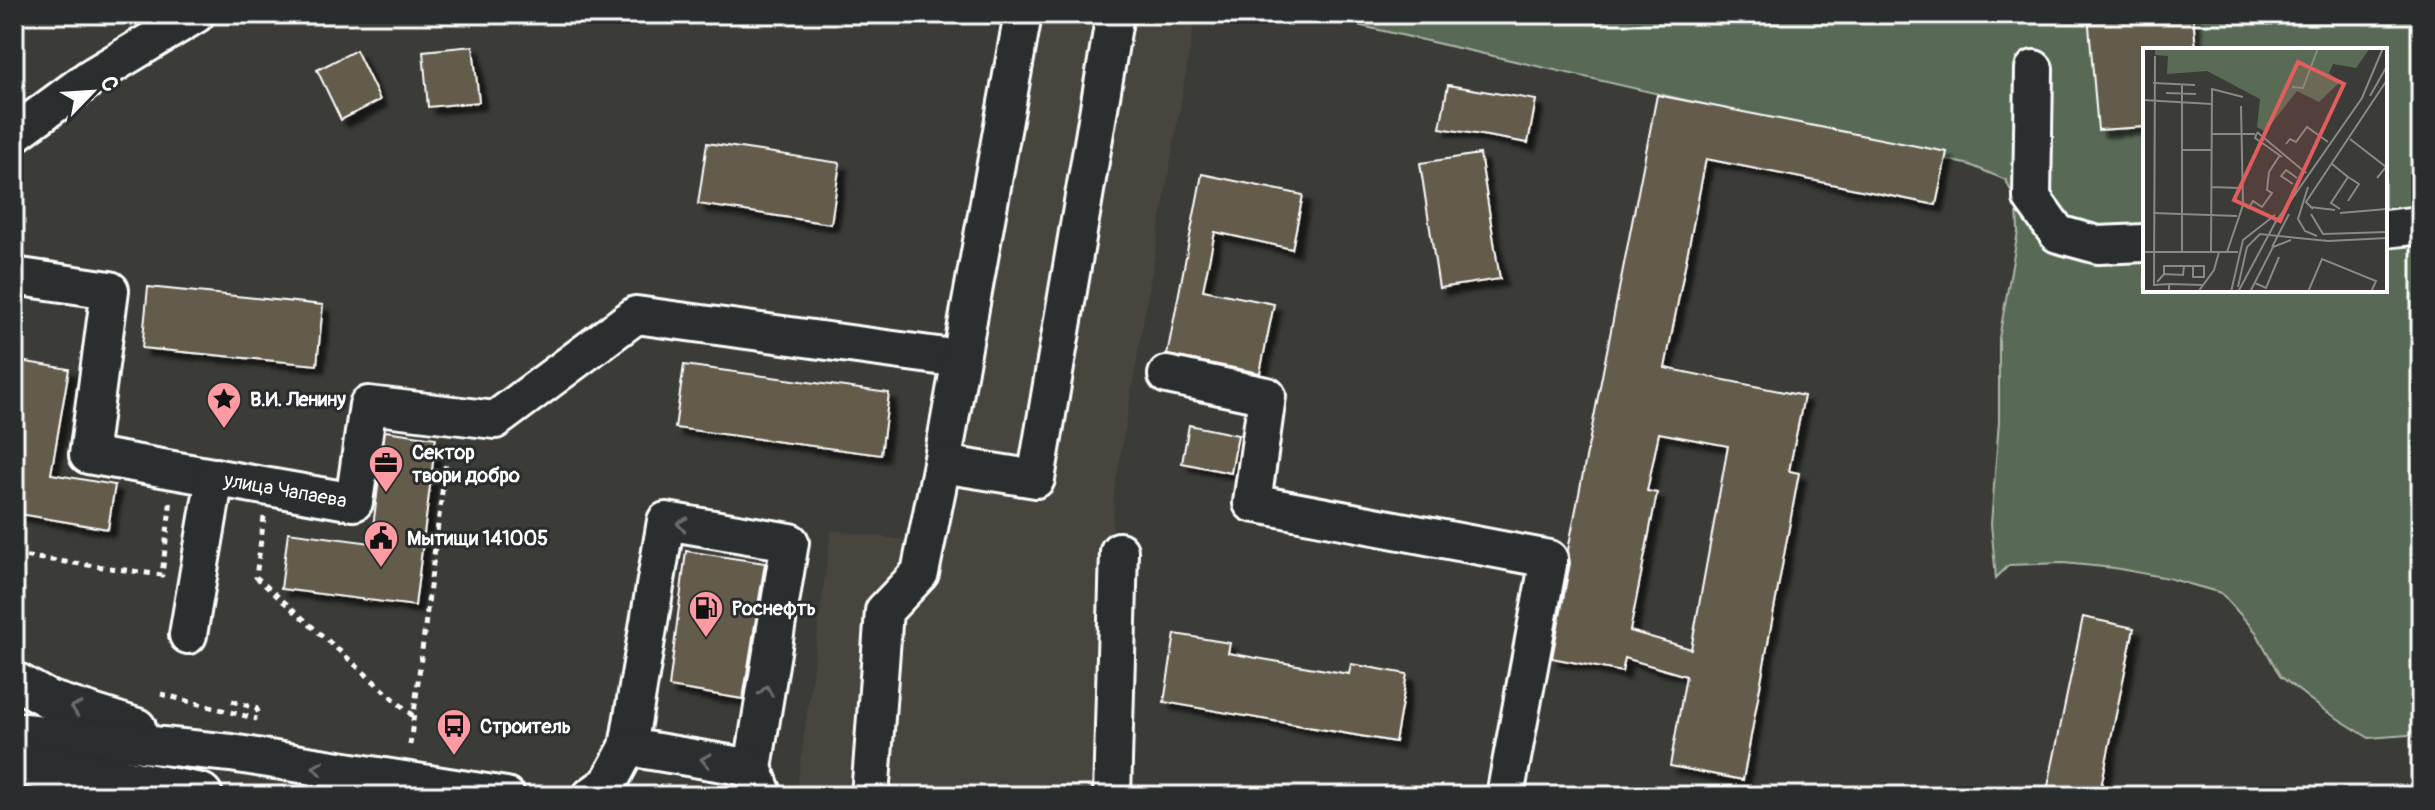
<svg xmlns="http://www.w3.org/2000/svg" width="2435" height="810" font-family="Pangolin,sans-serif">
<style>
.built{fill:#47453d}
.green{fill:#596b55;stroke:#acb5aa;stroke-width:2;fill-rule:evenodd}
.building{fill:#645b4c;stroke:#fff;stroke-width:2;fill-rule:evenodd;filter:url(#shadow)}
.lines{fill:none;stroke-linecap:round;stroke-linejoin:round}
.minor-casing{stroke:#fff;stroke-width:42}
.highway-casing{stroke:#fff;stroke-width:50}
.path{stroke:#fff;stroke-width:5;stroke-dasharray:6 6;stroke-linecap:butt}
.minor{stroke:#2a2d2e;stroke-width:36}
.highway{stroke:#2a2d2e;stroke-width:44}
.oneway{stroke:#6a6c6d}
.labels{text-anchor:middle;stroke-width:6;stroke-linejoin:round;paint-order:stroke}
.poi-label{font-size:20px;font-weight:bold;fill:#fff;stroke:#2a2d2e;text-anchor:start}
.street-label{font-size:20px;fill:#fff;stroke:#2a2d2e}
.inset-road{fill:none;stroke:#898987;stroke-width:2}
.view{fill:#e05e5e;fill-opacity:0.15;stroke:#e05e5e;stroke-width:4}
.inset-edge{fill:none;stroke:#fff;stroke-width:4}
</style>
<defs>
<filter id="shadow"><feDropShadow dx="7" dy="7" stdDeviation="2" flood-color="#0009"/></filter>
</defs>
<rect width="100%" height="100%" fill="#3b3b37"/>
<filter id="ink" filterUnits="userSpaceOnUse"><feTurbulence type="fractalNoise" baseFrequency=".0125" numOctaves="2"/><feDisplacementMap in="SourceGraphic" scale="16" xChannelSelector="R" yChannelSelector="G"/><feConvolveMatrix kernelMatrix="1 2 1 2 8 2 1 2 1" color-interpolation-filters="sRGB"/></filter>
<g filter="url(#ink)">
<polygon class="built" points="1005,14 1196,14 1114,494 1102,796 796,796 831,530 906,540"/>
<path class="green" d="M1309,14H2421V734L2369,738L2321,708L2280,676L2256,632L2221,593L2168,578L2114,568L2063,563L2009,565L1996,578L1991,524L1999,421V338L2018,232L2017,205L2006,180L1970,165ZM2145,50H2385V290H2145Z"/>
<g class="building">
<polygon points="2088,14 2193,14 2196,50 2145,50 2145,127 2098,130"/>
<polygon points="473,46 479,102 428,107 423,51"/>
<polygon points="356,50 380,100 341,120 317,70"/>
<polygon points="1448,85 1536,100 1528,143 1440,128"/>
<path d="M1657,95L1947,152L1936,205L1706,159L1665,368L1804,396L1789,471L1799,473L1743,780L1670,766L1686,676L1625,658L1622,672L1552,658L1570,563L1568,550ZM1659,433L1728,446L1691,649L1630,631L1657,493L1647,491Z"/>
<polygon points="707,143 840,163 831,224 698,204"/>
<polygon points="1480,154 1500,279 1439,288 1420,163"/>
<polygon points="1202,174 1303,195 1292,249 1215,232 1203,290 1274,304 1260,373 1167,355"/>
<polygon points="148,287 323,305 317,365 142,348"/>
<polygon points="14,360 69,369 51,474 115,485 108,529 14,513"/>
<polygon points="684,365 889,393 881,455 675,428"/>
<polygon points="1189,425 1238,435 1231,473 1182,463"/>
<polygon points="385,431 436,438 415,606 281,589 288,532 371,543"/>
<polygon points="686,551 765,563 743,699 669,687"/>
<polygon points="2083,617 2134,628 2099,796 2047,791"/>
<polygon points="1175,634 1230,643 1228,653 1349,674 1351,664 1407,674 1395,742 1164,702"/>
</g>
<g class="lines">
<g class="minor-casing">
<g id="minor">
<polyline points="2034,69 2032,198 2058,234 2098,245 2145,243"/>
<polyline points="14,134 90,78 196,14"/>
<polyline points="2385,229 2421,225"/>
<path id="s1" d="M14,276L110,290L88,455L354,502L368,405L495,420L636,315L960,359"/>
<polyline points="1167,375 1267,396 1252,503 1549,559 1505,796"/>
<polyline points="942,464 1023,14"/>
<polyline points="188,635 215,477"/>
<polyline points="14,680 48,699 137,727"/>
<polyline points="14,731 231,753 506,796"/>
<polyline points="628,747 666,521 790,542 753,768"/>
<polyline points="591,796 608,784 628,747 753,768 764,796"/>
<polyline points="870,796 884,611 920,573 942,464 1036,479 1115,14"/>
<polyline points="1112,796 1119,551"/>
</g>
</g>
<g class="highway-casing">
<polyline id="highway" points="14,762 200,796"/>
</g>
<g class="path">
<polyline points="264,517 256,577 413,716"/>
<polyline points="14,555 162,575 171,498"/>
<polyline points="161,694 257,719"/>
<polyline points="232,701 256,708 261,717"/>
<polyline points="410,745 448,445"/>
</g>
<use href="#minor" class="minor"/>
<use href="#highway" class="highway"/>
</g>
<defs><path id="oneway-chevron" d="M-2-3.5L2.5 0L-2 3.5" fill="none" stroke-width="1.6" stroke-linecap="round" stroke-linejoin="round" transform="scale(2)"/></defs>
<g class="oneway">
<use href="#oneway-chevron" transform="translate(682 524) rotate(-170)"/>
<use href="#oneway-chevron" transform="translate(766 691) rotate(-81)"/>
<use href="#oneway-chevron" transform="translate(76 708) rotate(-162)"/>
<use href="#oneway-chevron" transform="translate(706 760) rotate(-171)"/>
<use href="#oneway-chevron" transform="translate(318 768) rotate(-171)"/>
</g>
</g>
<defs>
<g id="sight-pin" transform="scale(1.8)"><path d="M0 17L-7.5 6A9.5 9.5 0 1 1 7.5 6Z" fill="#ff9aa2" stroke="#2a2d2e"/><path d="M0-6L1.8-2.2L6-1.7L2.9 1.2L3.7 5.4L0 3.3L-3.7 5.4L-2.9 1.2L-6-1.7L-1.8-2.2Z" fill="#111"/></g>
<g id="office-pin" transform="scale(1.8)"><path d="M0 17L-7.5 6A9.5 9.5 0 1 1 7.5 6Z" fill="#ff9aa2" stroke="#2a2d2e"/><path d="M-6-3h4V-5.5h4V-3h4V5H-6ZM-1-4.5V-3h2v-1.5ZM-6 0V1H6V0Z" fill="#111"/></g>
<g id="civic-pin" transform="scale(1.8)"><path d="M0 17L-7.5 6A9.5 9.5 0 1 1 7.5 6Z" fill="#ff9aa2" stroke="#2a2d2e"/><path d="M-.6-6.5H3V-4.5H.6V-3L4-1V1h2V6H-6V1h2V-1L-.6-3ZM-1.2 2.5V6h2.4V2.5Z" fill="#111"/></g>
<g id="fuel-pin" transform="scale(1.8)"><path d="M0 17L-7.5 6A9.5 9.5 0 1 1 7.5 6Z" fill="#ff9aa2" stroke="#2a2d2e"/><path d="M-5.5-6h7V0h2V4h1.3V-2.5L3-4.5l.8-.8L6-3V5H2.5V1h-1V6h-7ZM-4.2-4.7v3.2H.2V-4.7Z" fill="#111"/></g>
<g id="bus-pin" transform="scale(1.8)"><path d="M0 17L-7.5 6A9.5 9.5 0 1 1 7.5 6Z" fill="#ff9aa2" stroke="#2a2d2e"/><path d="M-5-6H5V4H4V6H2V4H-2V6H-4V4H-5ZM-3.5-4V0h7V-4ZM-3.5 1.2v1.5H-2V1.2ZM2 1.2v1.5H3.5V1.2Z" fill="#111"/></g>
</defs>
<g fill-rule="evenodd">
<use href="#sight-pin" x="224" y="399"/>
<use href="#office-pin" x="386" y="463"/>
<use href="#civic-pin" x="381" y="538"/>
<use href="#fuel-pin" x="706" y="608"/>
<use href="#bus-pin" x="454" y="726"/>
</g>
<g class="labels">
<g class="poi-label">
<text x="250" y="406">В.И. Ленину</text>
<text x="412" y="459">Сектор<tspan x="412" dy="23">твори добро</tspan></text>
<text x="407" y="545">Мытищи 141005</text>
<text x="732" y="615">Роснефть</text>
<text x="480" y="733">Строитель</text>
</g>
<g class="street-label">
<text dy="7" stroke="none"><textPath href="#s1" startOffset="464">улица Чапаева</textPath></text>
</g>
</g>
<g transform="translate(2143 48)">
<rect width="244" height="244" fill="#3b3b37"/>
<path d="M12,0H227L213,20L190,16L186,25L197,34L176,54L154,43L122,84L114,79L117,51L64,23L24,26L25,8L12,7Z" fill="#596b55"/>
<path class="inset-road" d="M12,8L11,237L26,236V244M10,35L52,37M149,39L160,40L175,0M23,45L53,46M227,48L244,18M0,52L69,56M114,84L163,125M114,85L112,90L139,109M69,86H112M207,91L243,119L234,130M143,96L147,91L153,94L164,79L185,94M39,102H69M189,116L205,129L188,155L197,161M150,136L138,128L143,122L154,130M68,139L97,140M165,139L155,171L162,183L174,188M205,153L216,136L205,129M167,159L192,162M105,161L110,153L119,159L129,145L124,142L126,124L137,107M170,161L163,154L244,32M10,165L94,168M197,165L244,161M168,166L180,186L244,184M129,199L146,166M0,204H95M84,204L100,157L98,58M39,205V37M68,205L69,41L100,49M21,226V218H41M14,234L21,226L40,227L41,218H61V229H50V218M112,235L123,240L136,209M26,236L60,237M95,239L104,199L117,186L185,193L244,190M55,244L71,222L76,204M88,244L100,192L132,167M95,244L132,175L219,50L240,0M107,244L130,199L148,192M165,244L179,211L233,233L228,244"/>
<path class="view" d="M155,14L201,36L137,173L91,152Z"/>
<rect width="244" height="244" class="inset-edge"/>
</g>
<rect width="2435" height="810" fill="none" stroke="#2a2d2e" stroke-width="48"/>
<rect x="24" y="24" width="2387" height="762" fill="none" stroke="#fff" stroke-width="3" filter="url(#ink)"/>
<g transform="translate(92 92) rotate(65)" stroke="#2a2d2e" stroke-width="6" paint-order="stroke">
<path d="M0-6L14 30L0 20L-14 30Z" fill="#ffffff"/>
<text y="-12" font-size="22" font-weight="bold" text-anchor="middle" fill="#ffffff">С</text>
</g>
</svg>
